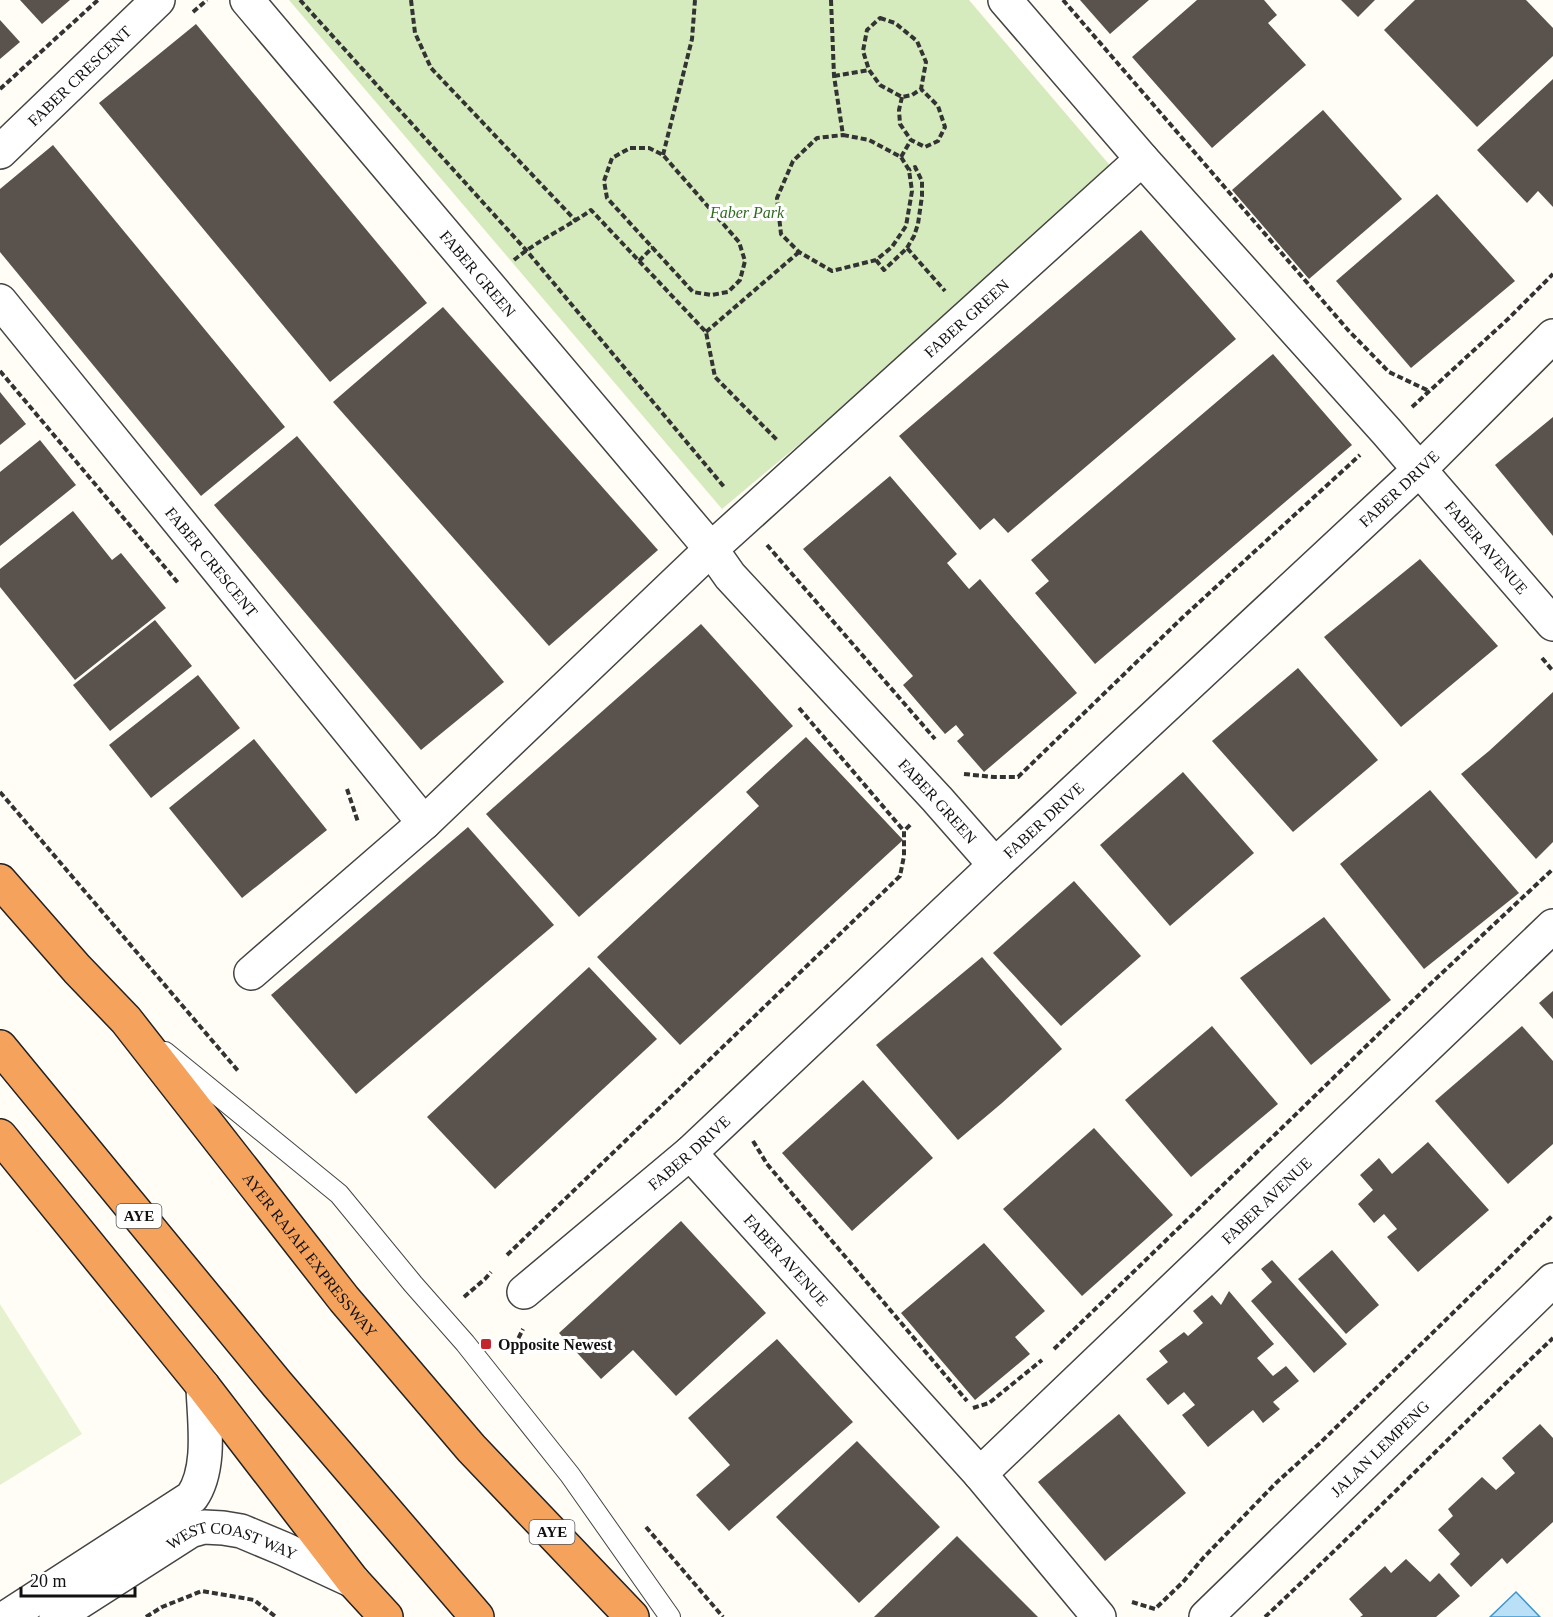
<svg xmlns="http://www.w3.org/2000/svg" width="1553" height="1617" font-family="'Times New Roman',serif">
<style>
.green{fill:#d5ebbd}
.pitch{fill:#e6f2cf}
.water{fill:#b9e0f7;stroke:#3f96cf;stroke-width:1.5}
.building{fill:#5a524d}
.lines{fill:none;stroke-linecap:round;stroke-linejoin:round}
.service-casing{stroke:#444;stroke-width:22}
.minor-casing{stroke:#444;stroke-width:36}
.tertiary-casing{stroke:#444;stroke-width:36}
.motorway-casing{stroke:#222;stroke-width:36}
.path{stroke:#333;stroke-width:4;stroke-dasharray:6 3;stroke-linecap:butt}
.service{stroke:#fff;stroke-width:20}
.minor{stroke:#fff;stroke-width:33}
.tertiary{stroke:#fff;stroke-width:33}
.motorway{stroke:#f5a25d;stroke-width:33}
.poi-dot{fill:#c4262e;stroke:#fff;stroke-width:2}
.labels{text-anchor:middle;stroke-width:6;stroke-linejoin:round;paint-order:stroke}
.shield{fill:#fff;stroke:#585858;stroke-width:1.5}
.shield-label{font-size:15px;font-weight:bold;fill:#111}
.street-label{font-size:16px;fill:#111;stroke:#fff}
.park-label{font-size:16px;font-style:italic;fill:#2f6b1f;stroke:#fff}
.poi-label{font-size:16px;font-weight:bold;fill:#111;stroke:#fff;text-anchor:start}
</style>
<rect width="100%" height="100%" fill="#fffdf5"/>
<polygon class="green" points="289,0 969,0 1119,176 722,509"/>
<polygon class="pitch" points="0,1304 82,1434 0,1485"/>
<polygon class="water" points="1516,1592 1540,1617 1490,1617"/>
<g class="building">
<polygon points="20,0 70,0 42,24"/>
<polygon points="1080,0 1149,0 1110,34"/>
<polygon points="1197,0 1264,0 1277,15 1268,23 1306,65 1212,148 1132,57"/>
<polygon points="1341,0 1375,0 1358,17"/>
<polygon points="1415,0 1526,0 1553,28 1553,56 1477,127 1384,30"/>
<polygon points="0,20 20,42 0,59"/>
<polygon points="196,24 427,303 330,382 99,103"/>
<polygon points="1553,79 1553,207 1538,191 1527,203 1477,150"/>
<polygon points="1323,110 1402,199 1309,279 1232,190"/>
<polygon points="53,145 285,427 201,496 0,252 0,189"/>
<polygon points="1437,194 1515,281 1411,368 1336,281"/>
<polygon points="1141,230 1236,339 1008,533 994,518 980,530 899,436"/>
<polygon points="443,307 658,550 549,646 333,402"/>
<polygon points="1273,354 1352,445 1095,664 1035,593 1049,581 1031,560"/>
<polygon points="0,392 26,424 0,445"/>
<polygon points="1553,417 1553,536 1495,465"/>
<polygon points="297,436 504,682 421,750 214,505"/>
<polygon points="40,440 76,485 0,546 0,472"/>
<polygon points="890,476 957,554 947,563 969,589 980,579 1077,693 984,772 957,741 964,735 956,725 945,734 903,685 913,676 803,549"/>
<polygon points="73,511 112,560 121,553 166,608 75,680 0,587 0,569"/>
<polygon points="1420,559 1498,646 1401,727 1324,637"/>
<polygon points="155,620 192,666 110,731 73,685"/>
<polygon points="701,624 793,726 579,917 486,814"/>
<polygon points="1298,668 1378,760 1293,832 1212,741"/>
<polygon points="198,675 240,728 151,798 109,745"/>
<polygon points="1553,692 1553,842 1536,859 1461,774 1489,751"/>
<polygon points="806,737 903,840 680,1045 597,957 759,806 746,792"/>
<polygon points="254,739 327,830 242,898 169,808"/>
<polygon points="1183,772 1254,853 1170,926 1100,845"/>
<polygon points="1430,790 1519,893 1424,969 1340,864"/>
<polygon points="468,827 554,925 356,1094 271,995"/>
<polygon points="1074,881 1141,956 1061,1026 993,953"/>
<polygon points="1324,917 1391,1000 1311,1065 1240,978"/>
<polygon points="982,957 1062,1049 1002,1103 958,1140 876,1045"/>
<polygon points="589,967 657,1039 495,1189 427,1117"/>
<polygon points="1553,991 1553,1019 1539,1003"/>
<polygon points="1212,1026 1278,1104 1191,1177 1125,1100"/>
<polygon points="1522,1026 1553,1061 1553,1144 1508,1184 1435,1101"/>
<polygon points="863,1080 933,1158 852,1231 782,1153"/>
<polygon points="1094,1128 1173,1215 1082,1296 1003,1209"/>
<polygon points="1428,1142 1489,1210 1418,1272 1387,1237 1397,1229 1384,1214 1374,1223 1358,1204 1373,1190 1360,1175 1379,1158 1392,1174"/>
<polygon points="681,1221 766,1313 676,1396 633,1350 601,1379 559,1333"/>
<polygon points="984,1243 1045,1311 1015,1337 1030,1354 975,1400 901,1313"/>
<polygon points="1332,1250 1379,1305 1346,1334 1298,1279"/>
<polygon points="1272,1260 1347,1344 1314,1373 1251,1301 1272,1282 1261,1269"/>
<polygon points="1229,1291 1274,1344 1257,1358 1273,1376 1286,1366 1299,1381 1273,1402 1280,1409 1263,1423 1253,1410 1208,1447 1182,1415 1195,1405 1184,1392 1168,1405 1146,1379 1168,1362 1159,1351 1184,1332 1188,1336 1203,1323 1193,1311 1212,1295 1221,1305"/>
<polygon points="777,1339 853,1422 729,1531 696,1495 730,1465 688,1418"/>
<polygon points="1119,1414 1186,1493 1105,1561 1038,1482"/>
<polygon points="1540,1424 1553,1438 1553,1522 1507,1564 1502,1558 1471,1587 1450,1564 1460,1554 1438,1530 1453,1516 1448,1509 1482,1477 1496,1490 1515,1473 1502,1458"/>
<polygon points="857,1441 940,1527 859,1603 776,1517"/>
<polygon points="957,1536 1038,1617 874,1617"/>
<polygon points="1406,1559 1430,1582 1439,1573 1460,1596 1436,1617 1360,1617 1363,1615 1349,1599 1385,1566 1391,1573"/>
</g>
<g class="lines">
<g class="service-casing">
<polyline id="service" points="165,1052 339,1194 413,1284 465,1343 570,1475 670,1617"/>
</g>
<g class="minor-casing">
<g id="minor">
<path id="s1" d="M247,0L711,549L730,576L937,799L995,865"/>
<path id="s2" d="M1005,0L1142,159L1386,431L1553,624"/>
<path id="s3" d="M0,152L158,0"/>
<path id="s4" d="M0,301L424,823"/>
<path id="s5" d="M251,973L424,823L711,549L1142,159"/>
<path id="s6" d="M690,1153L980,1474L1099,1617"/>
<path id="s7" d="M524,1292L690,1153L995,865L1419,470L1553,336"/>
<path id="s8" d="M980,1474L1553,926"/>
<path id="s9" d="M1206,1617L1553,1280"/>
</g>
</g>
<g class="tertiary-casing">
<g id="tertiary">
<path d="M7,1617L192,1497C212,1468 204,1420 203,1386"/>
<path id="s10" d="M56,1617L190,1531L204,1527L223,1528L241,1531L284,1549L353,1581"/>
</g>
</g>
<g class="motorway-casing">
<g id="motorway">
<path id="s11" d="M0,881L77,969L126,1020L344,1299L471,1448L632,1617"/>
<polyline points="0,1047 277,1384 477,1617"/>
<polyline points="0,1136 203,1386 353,1581 386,1617"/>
</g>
</g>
<g class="path">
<polyline points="300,0 526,250 725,488"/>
<polyline points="411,0 415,33 431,68 576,221"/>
<polyline points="831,0 834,76 843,135"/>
<polyline points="1063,0 1348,330 1389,372 1429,391"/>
<polyline points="193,12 207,0"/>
<polygon points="880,18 895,23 917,41 926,62 921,89 912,95 902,97 880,85 869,70 863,51 867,30"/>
<polyline points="834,76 869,70"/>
<polyline points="0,89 98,0"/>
<polyline points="902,97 899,110 900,124 911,140 925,147 938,141 945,127 938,106 921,89"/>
<polygon points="843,135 869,140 901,157 909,170 912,191 906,226 892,247 876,260 832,271 799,252 781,234 777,198 793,161 817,138"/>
<polygon points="630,148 649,148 663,155 739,242 745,261 740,280 728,292 711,295 693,292 607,198 604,181 612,158"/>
<polyline points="663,155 692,39 695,0"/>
<polyline points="901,157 911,140"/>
<polyline points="907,248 914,236 918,224 922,196 922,181 915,167 909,170"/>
<path d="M514,260C538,240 566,228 591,210L706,332L715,377L777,440"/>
<polyline points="876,260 884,270 907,248 945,291"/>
<polyline points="639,261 653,247"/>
<polyline points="706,332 799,252"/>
<polyline points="0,371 179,584"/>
<polyline points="1412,407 1508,319 1553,274"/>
<polyline points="767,545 935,739"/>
<polyline points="1542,658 1553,671"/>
<polyline points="799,708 904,831"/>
<polyline points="964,774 994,777 1018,777 1182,618 1360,455"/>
<polyline points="347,789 358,822"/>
<polyline points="0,792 239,1072"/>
<polyline points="753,1141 767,1164 967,1401"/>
<polyline points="507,1255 900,876 904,856 904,831 911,824"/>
<polyline points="464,1297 485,1279 491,1272"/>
<polyline points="1054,1349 1426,988 1553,869"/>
<polyline points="513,1355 514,1347 523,1329"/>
<polyline points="973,1408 989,1403 1042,1360"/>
<polyline points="646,1527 723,1617"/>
<polyline points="1132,1602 1155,1609 1183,1582 1204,1557 1276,1483 1320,1443 1553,1215"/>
<polyline points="146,1617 162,1607 202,1591 254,1600 276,1617"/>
<path d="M1265,1617C1362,1526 1456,1430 1553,1338"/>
</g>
<use href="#service" class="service"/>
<use href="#minor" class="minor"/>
<use href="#tertiary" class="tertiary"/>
<use href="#motorway" class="motorway"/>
</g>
<rect class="poi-dot" x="480" y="1338" width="12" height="12" rx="3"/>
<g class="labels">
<g class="shield">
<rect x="116.5" y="1204" width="45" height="24" rx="4.5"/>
<rect x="529.5" y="1520" width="45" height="24" rx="4.5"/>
</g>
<g class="shield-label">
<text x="139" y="1221">AYE</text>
<text x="552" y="1537">AYE</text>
</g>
<g class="street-label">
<text dy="6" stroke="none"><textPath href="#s3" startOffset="110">FABER CRESCENT</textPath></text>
<text dy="6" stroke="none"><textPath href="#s1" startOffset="358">FABER GREEN</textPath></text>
<text dy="6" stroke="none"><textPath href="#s5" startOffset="970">FABER GREEN</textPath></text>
<text dy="6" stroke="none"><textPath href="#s7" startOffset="1188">FABER DRIVE</textPath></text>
<text dy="6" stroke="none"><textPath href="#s2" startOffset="729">FABER AVENUE</textPath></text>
<text dy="6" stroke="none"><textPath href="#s4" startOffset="336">FABER CRESCENT</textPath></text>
<text dy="6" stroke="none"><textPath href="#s1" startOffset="1058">FABER GREEN</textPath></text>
<text dy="6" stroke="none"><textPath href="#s7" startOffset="702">FABER DRIVE</textPath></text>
<text dy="6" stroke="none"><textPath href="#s7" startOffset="216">FABER DRIVE</textPath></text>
<text dy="6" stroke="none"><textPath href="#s8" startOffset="396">FABER AVENUE</textPath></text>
<text dy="6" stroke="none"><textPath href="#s11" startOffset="486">AYER RAJAH EXPRESSWAY</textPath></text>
<text dy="6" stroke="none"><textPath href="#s6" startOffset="144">FABER AVENUE</textPath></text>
<text dy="6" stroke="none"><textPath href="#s9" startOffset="242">JALAN LEMPENG</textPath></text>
<text dy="6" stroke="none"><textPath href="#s10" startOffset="202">WEST COAST WAY</textPath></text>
</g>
<g class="park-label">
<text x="747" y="218">Faber Park</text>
</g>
<g class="poi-label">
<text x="498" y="1350">Opposite Newest</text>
</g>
</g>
<path d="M21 1587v9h114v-9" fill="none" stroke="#111111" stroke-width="3"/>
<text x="30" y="1587" font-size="18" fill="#111111" stroke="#ffffff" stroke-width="4.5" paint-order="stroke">20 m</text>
</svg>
